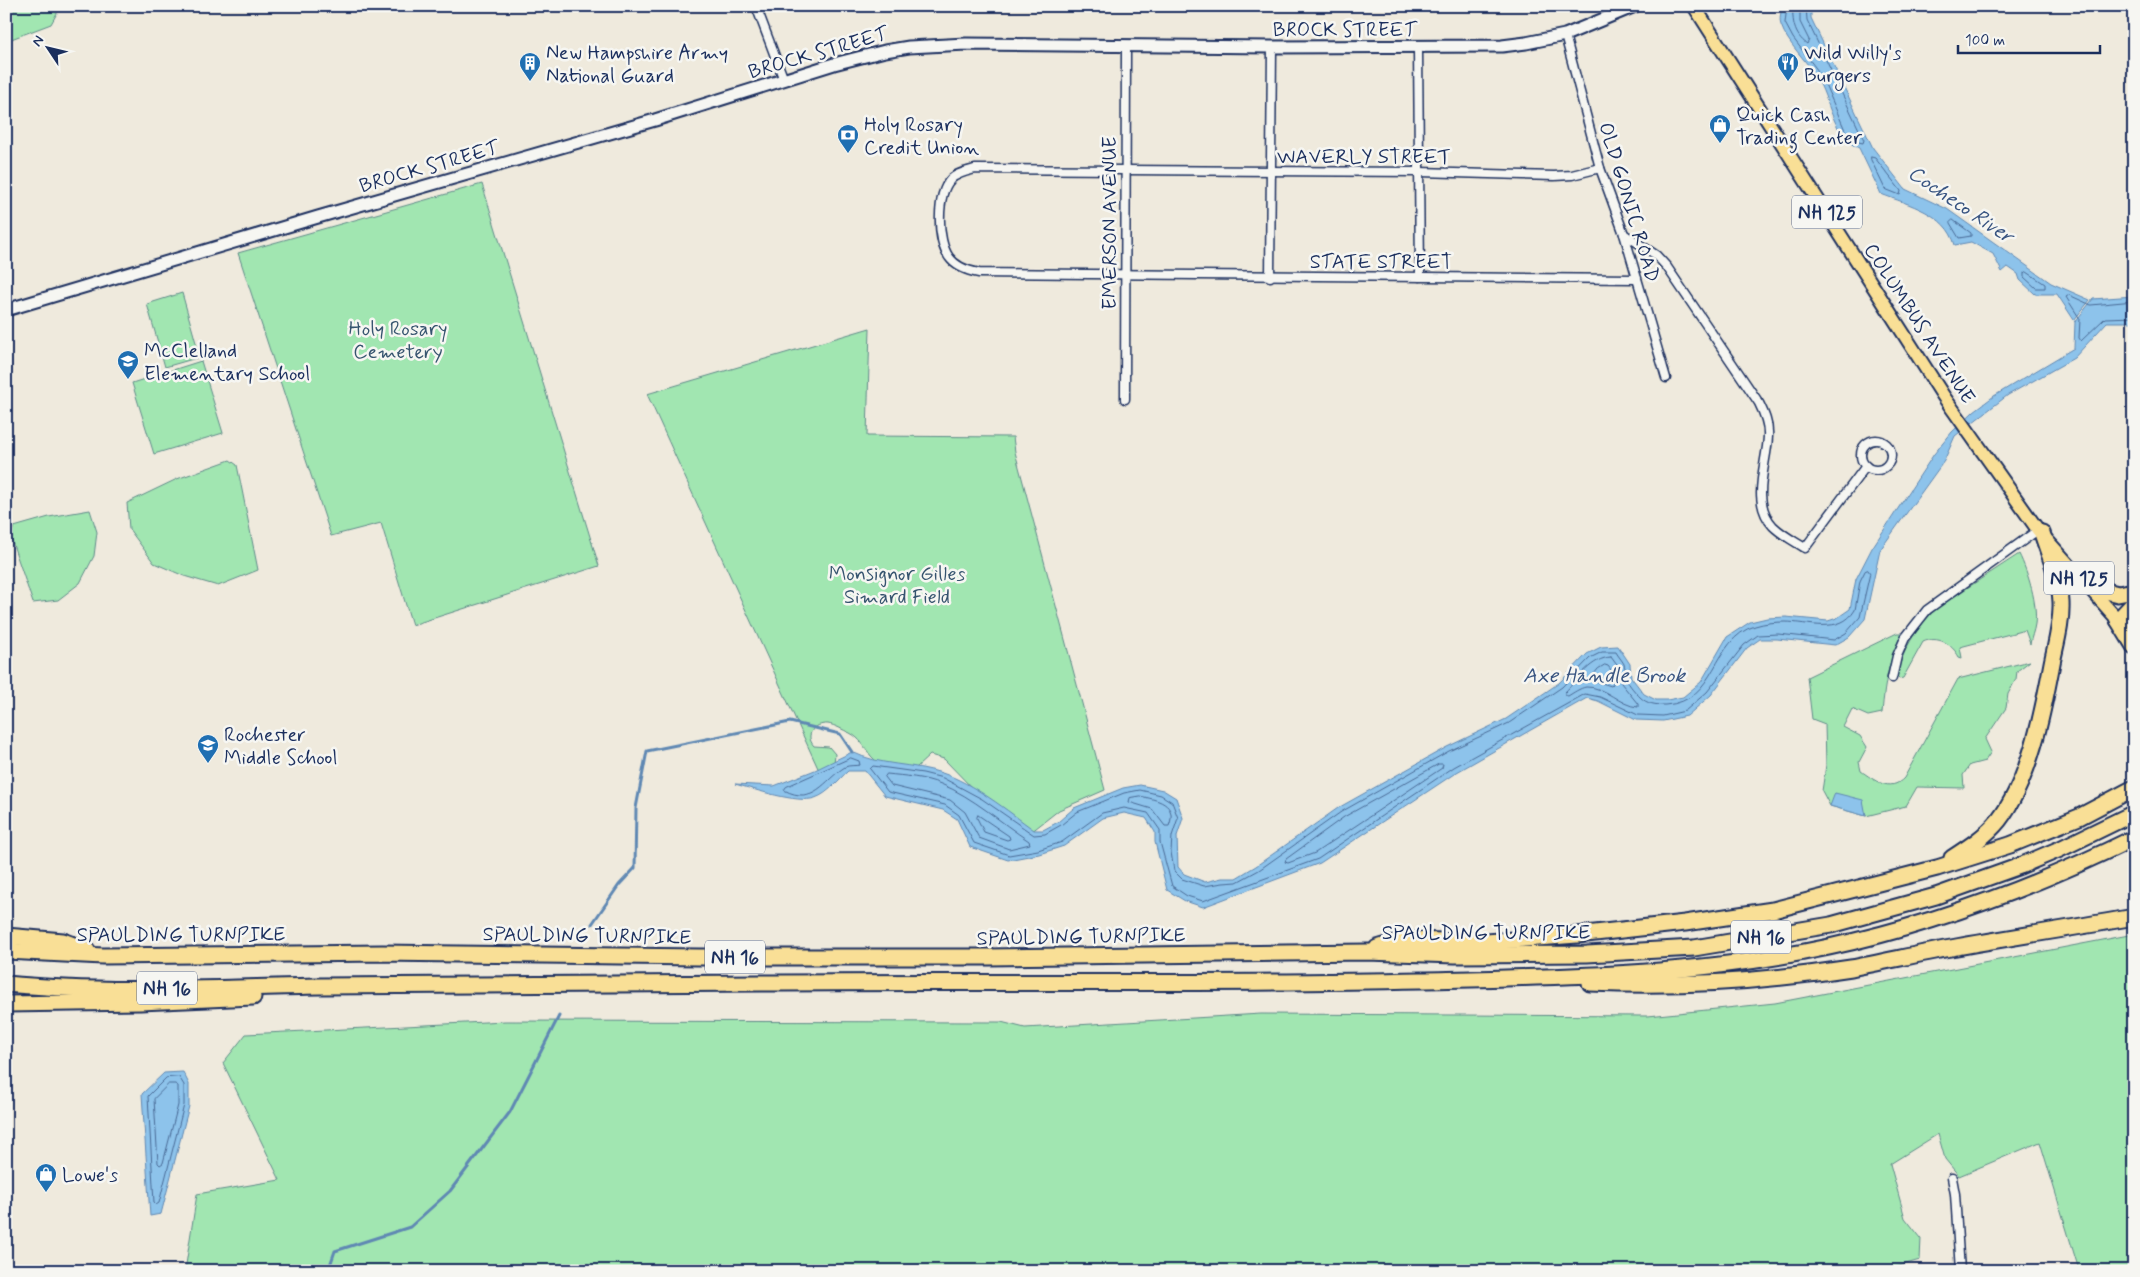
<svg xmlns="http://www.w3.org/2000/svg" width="2140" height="1277" font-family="Mynerve,sans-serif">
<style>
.green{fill:#a1e6b1;stroke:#5e8a88}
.water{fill:#8dc3eb;stroke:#5f88b3}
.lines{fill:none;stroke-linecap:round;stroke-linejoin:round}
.shore{stroke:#496a96;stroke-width:1}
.stream{stroke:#5f88b3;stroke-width:3}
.street-casing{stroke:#1b2f5e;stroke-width:11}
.secondary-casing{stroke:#1b2f5e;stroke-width:15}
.primary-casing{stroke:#1b2f5e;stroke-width:16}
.highway-casing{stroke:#1b2f5e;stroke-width:19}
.street{stroke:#f6f6f2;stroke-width:8}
.secondary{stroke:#f6f6f2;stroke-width:11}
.primary{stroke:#f9df96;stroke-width:12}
.highway{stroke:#f9df96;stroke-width:15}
.labels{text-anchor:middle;stroke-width:5;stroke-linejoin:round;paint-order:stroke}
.shield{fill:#f6f6f2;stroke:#5d6b8a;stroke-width:1}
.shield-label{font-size:19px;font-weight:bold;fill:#1b2f5e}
.street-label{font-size:20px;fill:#1b2f5e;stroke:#f6f6f2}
.poi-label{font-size:20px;fill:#1b2f5e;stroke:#f6f6f2;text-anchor:start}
.park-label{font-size:20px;fill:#36546f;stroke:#f6f6f2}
.water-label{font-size:21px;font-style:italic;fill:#385481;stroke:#f6f6f2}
</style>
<rect width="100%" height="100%" fill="#efeadd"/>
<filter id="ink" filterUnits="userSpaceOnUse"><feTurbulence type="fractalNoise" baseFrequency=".02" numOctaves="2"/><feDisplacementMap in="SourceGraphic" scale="10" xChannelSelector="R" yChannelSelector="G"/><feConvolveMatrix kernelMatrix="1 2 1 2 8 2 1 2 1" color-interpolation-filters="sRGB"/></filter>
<g filter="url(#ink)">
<g class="green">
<polygon points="6,6 61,6 51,24 6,41"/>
<polygon points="482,184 599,566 412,625 381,523 331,536 238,253"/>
<polygon points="182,293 200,357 165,367 147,304"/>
<path d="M870,328L867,436L1013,437L1015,452L1105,790L1059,810L1026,836L974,790L944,759L930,755L916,768L889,771C883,766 876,762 871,756C864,747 861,739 850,733C843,730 835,725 828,724C814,723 804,735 814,746L829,747L835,754L834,763L822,777L647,394Z"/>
<polygon points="201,361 223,433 154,454 132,383"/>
<polygon points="230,460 237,465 258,570 218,586 184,576 154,563 129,529 127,503 177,479"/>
<polygon points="90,510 97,532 94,556 80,583 58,600 33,603 10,536 14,527 49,517"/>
<path d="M2019,554C2028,572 2038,605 2035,624C2034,631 2031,638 2030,644L2025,630L1960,647L1962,658L1959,657C1952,644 1938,635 1923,642L1903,678L1899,679L1896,675C1905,646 1918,624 1941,605Z"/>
<path d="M1897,633H1902C1888,664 1885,680 1882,713L1868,716L1852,709L1843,727L1860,736L1867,747L1859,762L1861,771C1874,780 1890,793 1904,778L1958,679L2030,661L2017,671L2016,679L2008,694L2006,708L1985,739L1991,752L1985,761L1970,765L1963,775L1964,788L1917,787L1906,806L1866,816L1830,806L1822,791L1826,765L1825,724L1812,719L1807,677Z"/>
<polygon points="2134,934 2134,1271 2079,1270 2040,1142 1959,1176 1945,1159 1938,1134 1890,1164 1905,1218 1921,1238 1920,1260 1881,1271 185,1271 197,1194 280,1180 223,1063 246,1034 505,1021 1001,1022 1025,1028 1261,1014 1648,1016 1775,1003"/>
</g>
<g class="water">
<path d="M1782,6H1811V18L1873,148L1905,189L1947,209L2051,283L2090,300L2074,320L2057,294H2035L2020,280L2018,274L2008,267L2002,272L1993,254L1971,242L1955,245C1946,213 1909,205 1881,194L1859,148C1833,138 1830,99 1816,77C1806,59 1788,45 1781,25C1779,20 1781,12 1782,6Z"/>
<path d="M2134,296V322H2107L2074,358L2008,395L1955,436L1944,461L1880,550L1865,619L1849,637L1835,645L1777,639H1760L1747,648L1711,695L1687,716L1663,721L1636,720L1598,701L1587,698L1457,772L1320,863L1203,907L1185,901L1167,890L1155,842V832L1146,818L1124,813L1103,818L1064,846L1039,854L1008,860L970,847L957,819L943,810L885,796L865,771H848C839,779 828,794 815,798C798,804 753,789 735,784L774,786L815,770L852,752C880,766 912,763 942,773C973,783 1008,811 1034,830H1043L1058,822L1074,808L1123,788L1140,785L1163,790L1176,798L1183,818L1177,836L1178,867L1184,874L1205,882L1222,878H1236L1256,866L1338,808L1447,747L1506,719L1559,683L1587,654L1601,647L1618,646L1630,664L1631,677L1644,694L1656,700H1667L1683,697L1701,682L1727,637L1750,622L1767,618L1786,617L1828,621L1837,618L1850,609L1856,579L1872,548L1934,454L1952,432L1974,411L1994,396L2074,348L2075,322L2093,299Z"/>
<polygon points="1835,793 1863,800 1866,816 1830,806"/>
<polygon points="183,1072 189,1084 189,1106 161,1214 150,1216 142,1094 164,1073"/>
</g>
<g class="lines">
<g class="shore">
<polyline points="1787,6 1785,23 1793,38 1821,75 1845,130 1854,141 1863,143 1864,140 1807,20 1806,6"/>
<path d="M1793,6C1792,21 1794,35 1807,44L1809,40L1800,22V6"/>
<polygon points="1871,157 1875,158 1901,191 1900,195 1885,189 1871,160"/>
<polygon points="1953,220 1971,233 1971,236 1959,238 1950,223"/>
<polygon points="2027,272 2045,284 2045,288 2036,288 2024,277 2024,273"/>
<polyline points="2134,301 2091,305 2069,295 2066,297 2080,319 2079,338 2081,341 2105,318 2134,317"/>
<path d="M1868,570L1870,573L1860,617L1846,633L1834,640L1778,634L1758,635L1744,645L1707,692L1685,711L1663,716L1638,715L1600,697L1585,694L1454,767L1318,859L1203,901L1187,896L1172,886L1160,842V830L1148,813L1124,808L1102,813L1062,842L1038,850L1009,855L974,843L959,815L945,805L888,792L870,769L873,766L923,773L943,778L982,799L1034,835L1045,834L1061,825L1077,812L1124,793L1140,790L1161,795L1172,802L1178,818L1172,836L1171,852L1174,871L1182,879L1204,886L1223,883L1237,882L1259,870L1341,812L1449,751L1509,723L1562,687L1590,658L1602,652H1616C1618,656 1622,660 1624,664C1626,669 1624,674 1626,679C1629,685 1636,693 1640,697C1647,704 1656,705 1665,705C1718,702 1711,639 1755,626C1765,623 1774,622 1785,622C1808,622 1840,635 1855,610L1860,581L1865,571Z"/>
<path d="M1611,657L1619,668L1621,683L1638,704V707C1620,706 1605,686 1586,687C1580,688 1573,693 1568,696L1565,695V692C1578,679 1591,658 1611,657Z"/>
<polygon points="1605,665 1608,666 1612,671 1613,684 1611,686 1590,679 1598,669"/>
<path d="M851,758L859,761L860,765C855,766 849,765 845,767C824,780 814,806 784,790L786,787Z"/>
<polygon points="1439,764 1443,764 1442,768 1315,853 1288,863 1285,862 1286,859 1344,817"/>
<path d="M887,774C905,776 924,777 941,784C973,797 1000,822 1029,841L1030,844L1009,849L979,838L965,812L950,800L892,786L885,777Z"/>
<path d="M1140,796C1157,800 1178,803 1169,826H1165L1152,809L1129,802L1130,798Z"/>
<polygon points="978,815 1009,836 1010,839 1007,840 984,832 977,818"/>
<polygon points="179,1077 184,1085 184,1105 159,1203 156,1205 154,1203 148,1096 166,1078"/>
<polygon points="169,1084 175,1084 178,1086 178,1105 163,1163 160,1165 158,1163 154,1099"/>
</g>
<g class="stream">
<polyline points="592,924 619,885 635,868 636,808 647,751 790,722 840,734 852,752"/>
<polyline points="328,1271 335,1251 410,1227 450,1191 510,1112 559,1016"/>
</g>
<g class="street-casing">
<g id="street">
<polyline points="756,6 784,80"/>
<polyline points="1565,35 1600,168 1624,234 1666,378"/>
<polyline points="1418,48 1420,277"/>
<path d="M1600,168L1572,175L1554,176L1420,172L975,169C967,171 957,173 951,179C936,195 937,241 949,257C956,267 968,271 979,273L1637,279"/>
<path d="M1624,234L1656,255L1667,267L1759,403C1764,413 1769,424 1768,436C1767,465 1750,501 1773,526C1782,535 1794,541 1805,548L1866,466"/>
<polyline points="1270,277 1272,47"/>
<polyline points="1125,399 1126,47"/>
<circle cx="1876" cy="455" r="15"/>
<polyline points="1892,678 1897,656 1905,638 1927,610 2038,530"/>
<polyline points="1952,1178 1955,1194 1960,1271"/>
</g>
</g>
<g class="secondary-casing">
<polyline id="secondary" points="6,310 318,217 655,120 834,64 885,51 909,47 966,44 1272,47 1502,46 1526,43 1565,35 1635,6"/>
</g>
<g class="primary-casing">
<polyline id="primary" points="1694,6 1944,397 2038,530 2118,620"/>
</g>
<g class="highway-casing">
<g id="highway">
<polyline points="2086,586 2118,594 2134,591"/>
<polyline points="2118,620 2134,646"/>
<polyline points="2118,620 2134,603"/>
<path d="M1952,858C1969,847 1986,836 1999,820C2030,780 2043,711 2052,663C2056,643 2062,623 2061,602C2060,579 2049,555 2042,533"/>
<polyline points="6,936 63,941 87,950"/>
<polyline points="1377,948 1404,940 1486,942 1577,935 1685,923 1773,910 1937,868 2010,845 2079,817 2134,788"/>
<polyline points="6,951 103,956 382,953 699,957 989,957 1367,952 1455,955 1587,954 1694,948 1831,925 1936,896 2020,866 2060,849 2134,813"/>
<path d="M1590,983C1678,987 1764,982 1851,968C1884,962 1917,954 1951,948C2012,937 2073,928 2134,917"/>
<path d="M6,984C110,994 215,988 319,986C467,985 615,984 762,983C982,981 1201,985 1421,980C1558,977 1695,976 1829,947C1936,924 2036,886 2134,838"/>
<polyline points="6,1004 140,1002 253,997"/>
</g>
</g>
<use href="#street" class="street"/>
<use href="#secondary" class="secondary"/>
<use href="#primary" class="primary"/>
<use href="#highway" class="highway"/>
</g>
</g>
<defs>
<g id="building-pin" transform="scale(1.125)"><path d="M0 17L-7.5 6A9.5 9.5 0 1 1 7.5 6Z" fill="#1f6fb2" stroke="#f6f6f2"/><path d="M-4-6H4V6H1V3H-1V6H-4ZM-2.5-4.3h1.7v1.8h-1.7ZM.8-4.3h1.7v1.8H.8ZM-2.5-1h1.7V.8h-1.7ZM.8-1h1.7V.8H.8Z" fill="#fff"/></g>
<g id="restaurant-pin" transform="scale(1.125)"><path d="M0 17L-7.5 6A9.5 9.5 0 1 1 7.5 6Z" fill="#1f6fb2" stroke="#f6f6f2"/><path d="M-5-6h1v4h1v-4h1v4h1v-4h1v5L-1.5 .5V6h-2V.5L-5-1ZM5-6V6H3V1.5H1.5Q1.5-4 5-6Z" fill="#fff"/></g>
<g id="shop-pin" transform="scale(1.125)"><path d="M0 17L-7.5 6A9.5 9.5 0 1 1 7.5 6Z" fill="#1f6fb2" stroke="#f6f6f2"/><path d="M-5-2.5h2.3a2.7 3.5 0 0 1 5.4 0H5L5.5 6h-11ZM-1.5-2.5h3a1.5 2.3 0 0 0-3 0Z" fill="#fff"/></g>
<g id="bank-pin" transform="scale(1.125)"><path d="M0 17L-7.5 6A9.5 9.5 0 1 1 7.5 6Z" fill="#1f6fb2" stroke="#f6f6f2"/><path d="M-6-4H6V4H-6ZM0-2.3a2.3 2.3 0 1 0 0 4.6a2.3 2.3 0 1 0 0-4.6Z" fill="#fff"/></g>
<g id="school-pin" transform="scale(1.125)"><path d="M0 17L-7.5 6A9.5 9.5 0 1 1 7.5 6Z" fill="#1f6fb2" stroke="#f6f6f2"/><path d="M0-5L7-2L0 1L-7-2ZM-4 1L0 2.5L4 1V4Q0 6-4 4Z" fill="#fff"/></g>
</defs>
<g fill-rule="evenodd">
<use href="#building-pin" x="530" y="63"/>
<use href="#restaurant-pin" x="1788" y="63"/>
<use href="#shop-pin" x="1720" y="125"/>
<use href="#bank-pin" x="848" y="135"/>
<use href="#school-pin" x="128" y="361"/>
<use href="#school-pin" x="208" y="745"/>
<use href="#shop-pin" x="46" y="1174"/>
</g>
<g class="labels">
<g class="shield">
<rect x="1792" y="195.5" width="70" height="33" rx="4"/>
<rect x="2044" y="561.5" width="70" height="33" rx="4"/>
<rect x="1731" y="920.5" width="60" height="33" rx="4"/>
<rect x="705" y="940.5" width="60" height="33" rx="4"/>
<rect x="137" y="971.5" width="60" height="33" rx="4"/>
</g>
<g class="shield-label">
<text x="1827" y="219">NH 125</text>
<text x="2079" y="585">NH 125</text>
<text x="1761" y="944">NH 16</text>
<text x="735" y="964">NH 16</text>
<text x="167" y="995">NH 16</text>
</g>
<g class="street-label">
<text x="1345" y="36">BROCK STREET</text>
<text transform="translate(818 52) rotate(-16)" y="7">BROCK STREET</text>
<text x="1364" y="163">WAVERLY STREET</text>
<text transform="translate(429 166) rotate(-16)" y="7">BROCK STREET</text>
<text transform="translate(1630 202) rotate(73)" y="7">OLD GONIC ROAD</text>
<text transform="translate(1109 223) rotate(-90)" y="7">EMERSON AVENUE</text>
<text x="1381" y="268">STATE STREET</text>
<text transform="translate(1920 323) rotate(57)" y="7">COLUMBUS AVENUE</text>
<text x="1486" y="939">SPAULDING TURNPIKE</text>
<text x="181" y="941">SPAULDING TURNPIKE</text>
<text transform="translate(587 935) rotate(1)" y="7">SPAULDING TURNPIKE</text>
<text transform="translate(1081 936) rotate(-1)" y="7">SPAULDING TURNPIKE</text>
</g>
<g class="poi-label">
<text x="546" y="59">New Hampshire Army<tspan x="546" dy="23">National Guard</tspan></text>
<text x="1804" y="59">Wild Willy's<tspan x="1804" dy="23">Burgers</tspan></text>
<text x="1736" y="121">Quick Cash<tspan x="1736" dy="23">Trading Center</tspan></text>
<text x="864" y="131">Holy Rosary<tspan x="864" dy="23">Credit Union</tspan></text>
<text x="144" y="357">McClelland<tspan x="144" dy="23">Elementary School</tspan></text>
<text x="224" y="741">Rochester<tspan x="224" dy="23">Middle School</tspan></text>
<text x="62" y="1181">Lowe's</text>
</g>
<g class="park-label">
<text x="398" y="335">Holy Rosary<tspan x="398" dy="23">Cemetery</tspan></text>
<text x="897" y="580">Monsignor Gilles<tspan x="897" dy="23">Simard Field</tspan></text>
</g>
<g class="water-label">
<text transform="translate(1961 204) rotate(34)" y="7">Cocheco River</text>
<text x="1604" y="682">Axe Handle Brook</text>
</g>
</g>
<rect width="2140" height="1277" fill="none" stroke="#f6f6f2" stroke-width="25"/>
<rect x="12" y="12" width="2115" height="1252" fill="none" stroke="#1b2f5e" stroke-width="2" filter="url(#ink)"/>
<g transform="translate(48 48) rotate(305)" stroke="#f6f6f2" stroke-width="4" paint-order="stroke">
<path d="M0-4L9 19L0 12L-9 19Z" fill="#1b2f5e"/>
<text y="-8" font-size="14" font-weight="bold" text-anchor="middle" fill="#1b2f5e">N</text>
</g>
<path d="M1958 45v8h142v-8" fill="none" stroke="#1b2f5e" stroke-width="2.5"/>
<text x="1965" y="45" font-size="15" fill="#1b2f5e" stroke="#f6f6f2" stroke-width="4" paint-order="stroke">100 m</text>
</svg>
